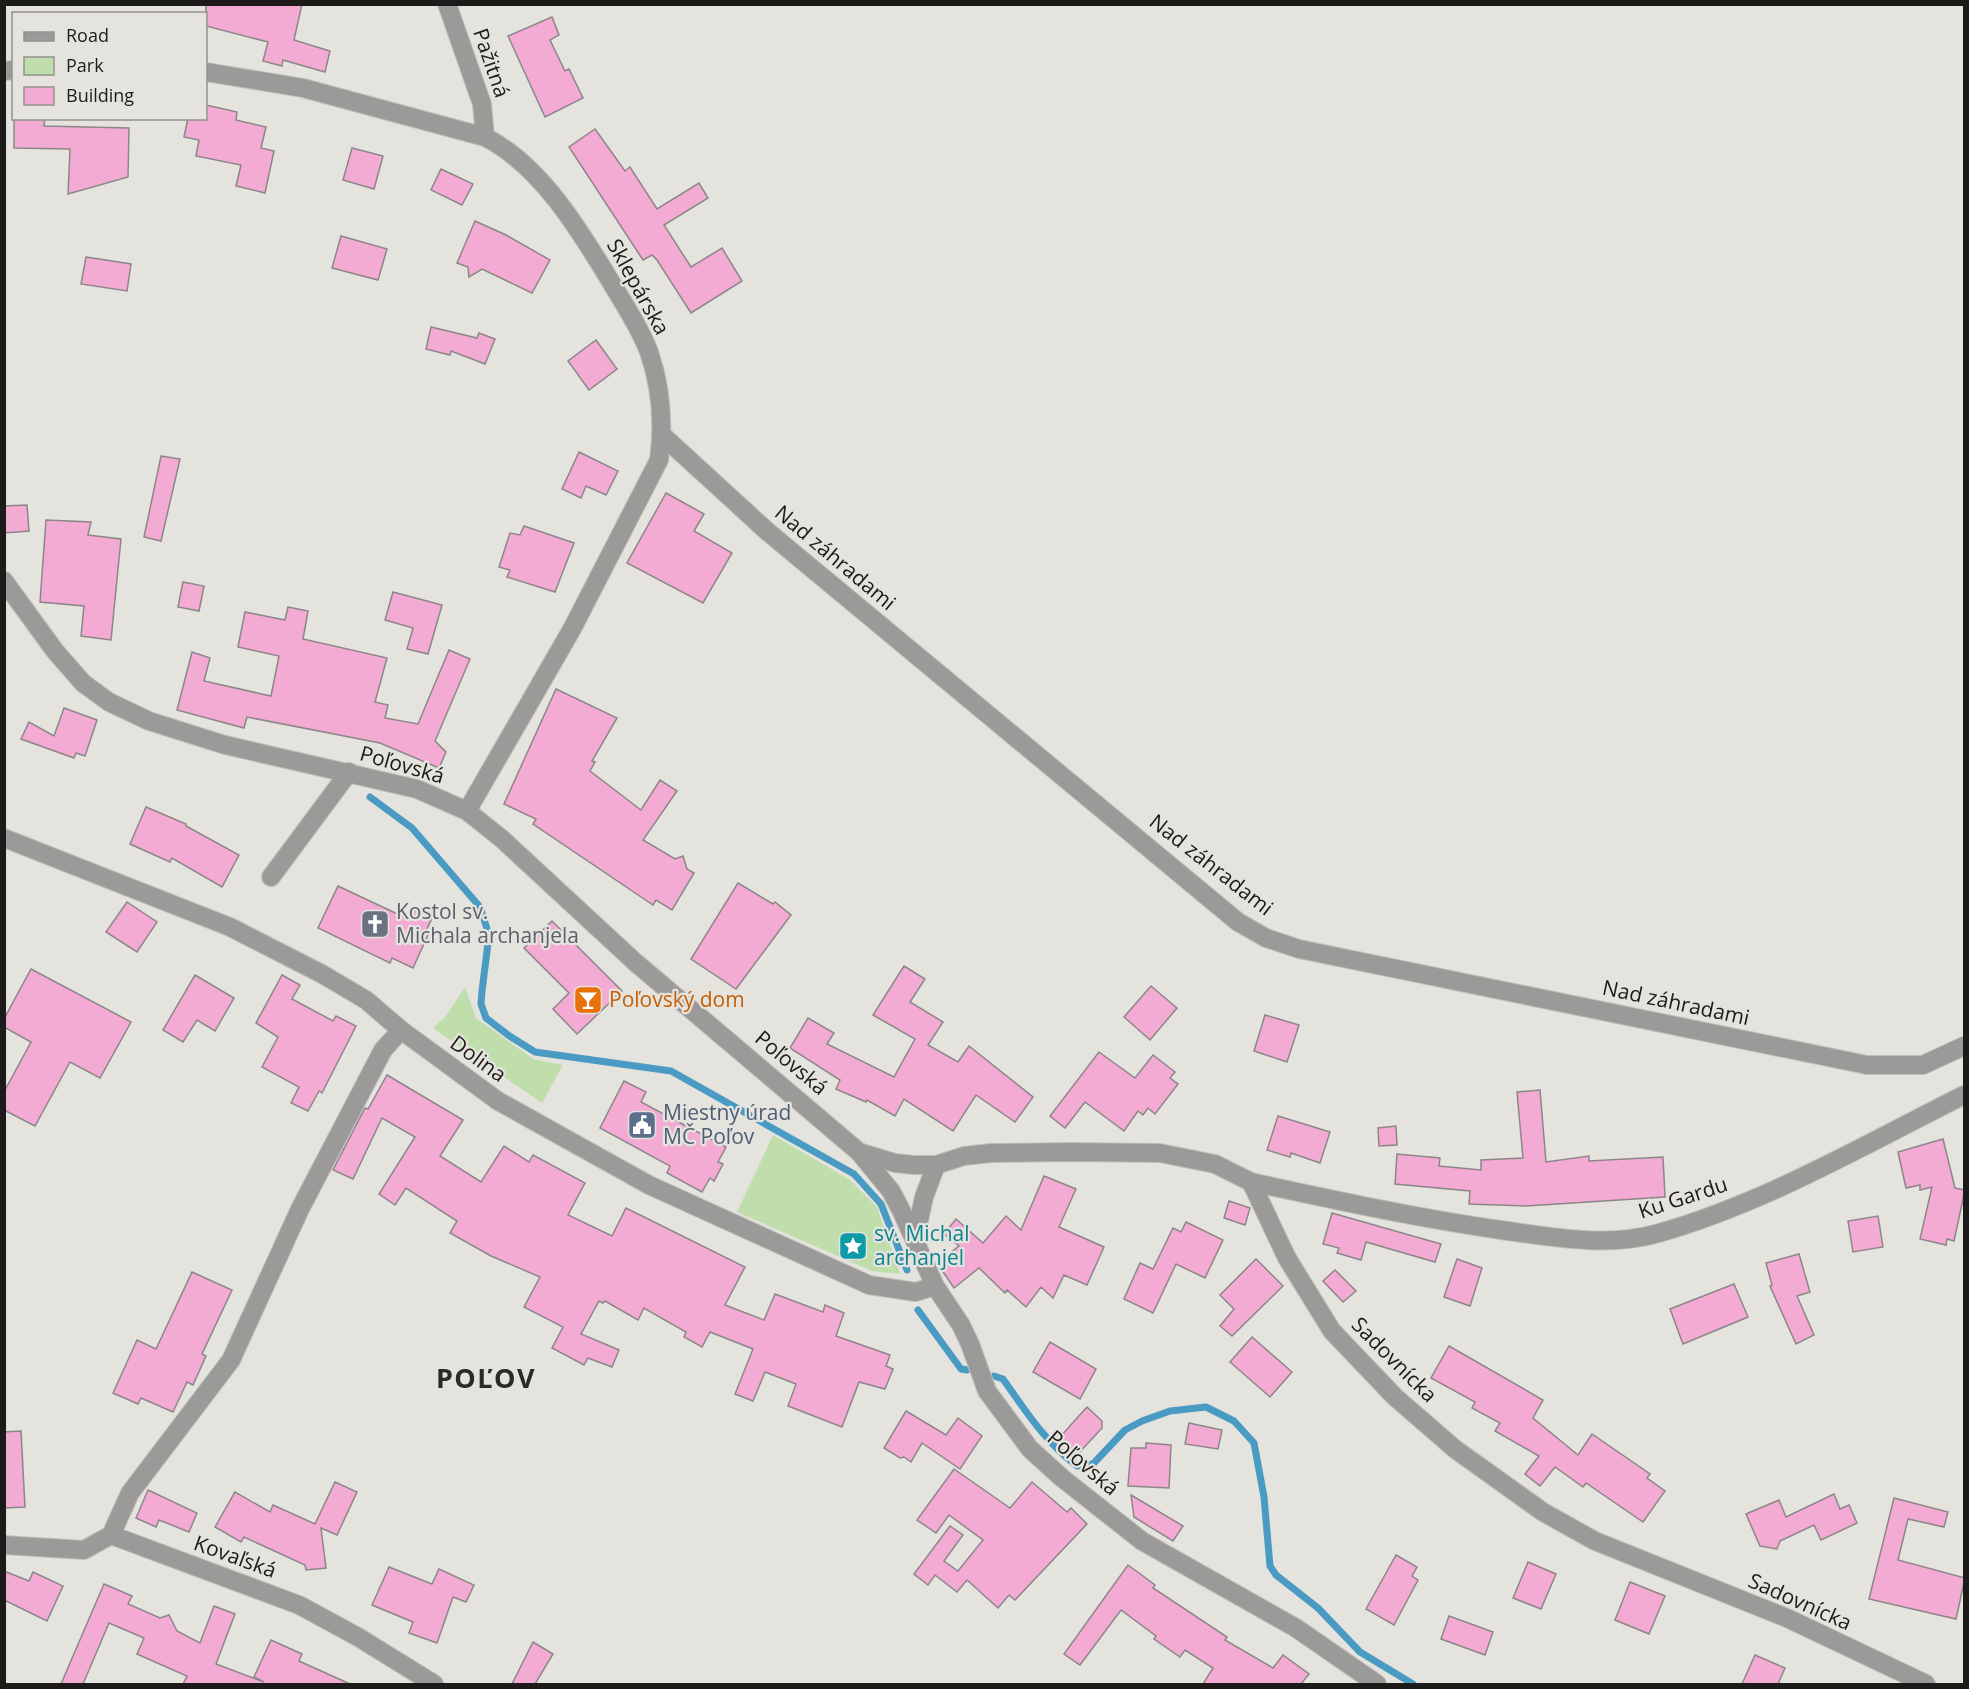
<svg xmlns="http://www.w3.org/2000/svg" width="1969" height="1689" font-family="'Open Sans',sans-serif">
<style>
.green{fill:#bfdeac}
.lines{fill:none;stroke-linecap:round;stroke-linejoin:round}
.stream{stroke:#4a9bc3;stroke-width:7}
.building{fill:#f3abd3;stroke:#8c8689;stroke-width:1.5}
.minor-casing{stroke:#c1bfba;stroke-width:20}
.minor{stroke:#9b9a98;stroke-width:18}
.labels{text-anchor:middle;stroke-width:4.5;stroke-linejoin:round;paint-order:stroke}
.street-label{font-size:21px;fill:#1c1b19;stroke:#e5e3dd}
.worship-label{font-size:21px;fill:#5b616d;stroke:#e5e3dd;text-anchor:start}
.food-label{font-size:21px;fill:#c56008;stroke:#e5e3dd;text-anchor:start}
.service-label{font-size:21px;fill:#4e5e75;stroke:#e5e3dd;text-anchor:start}
.culture-label{font-size:21px;fill:#0d838f;stroke:#e5e3dd;text-anchor:start}
.district-label{font-size:27px;font-weight:bold;letter-spacing:1.5px;fill:#2c2a26;stroke:#e5e3dd}
</style>
<rect width="100%" height="100%" fill="#e5e3dd"/>
<g class="green">
<polygon points="465,987 476,1018 533,1059 563,1065 542,1103 433,1028 446,1016"/>
<polygon points="773,1135 850,1180 877,1207 900,1274 872,1271 737,1212"/>
</g>
<g class="lines">
<g class="stream">
<polyline points="370,797 412,828 480,907 489,935 482,991 481,1004 486,1018 508,1035 535,1052 671,1071 854,1174 881,1204 907,1270"/>
<polyline points="918,1310 961,1369 967,1370"/>
<path d="M994,1376L1003,1379C1025,1410 1046,1443 1077,1466L1093,1464L1125,1430L1142,1421L1170,1411L1206,1407L1234,1421L1254,1443L1264,1497L1270,1566L1276,1575L1318,1608L1360,1652L1413,1684"/>
</g>
</g>
<g class="building">
<polygon points="206,4 302,4 294,40 330,51 325,72 283,60 282,66 263,61 268,42 206,26"/>
<polygon points="552,17 559,35 550,40 565,71 569,69 583,98 545,117 508,36"/>
<polygon points="206,105 237,112 236,120 266,127 261,148 274,151 265,193 236,186 241,165 196,156 199,140 184,137 188,118 206,118"/>
<polygon points="14,118 45,118 44,126 129,128 128,177 68,194 70,149 14,148"/>
<polygon points="595,129 625,171 630,167 657,209 699,183 708,198 664,225 691,267 722,248 742,281 691,313 657,260 652,255 643,260 569,147"/>
<polygon points="352,148 383,156 374,189 343,180"/>
<polygon points="441,169 473,184 462,205 431,190"/>
<polygon points="475,221 506,235 550,260 532,293 482,269 469,277 468,267 457,263"/>
<polygon points="341,236 387,249 378,280 332,268"/>
<polygon points="86,257 131,264 127,291 81,284"/>
<polygon points="431,327 477,338 479,333 495,339 485,364 451,351 450,355 426,349"/>
<polygon points="596,340 617,369 589,390 568,361"/>
<polygon points="579,452 618,471 606,495 586,486 581,498 562,489"/>
<polygon points="161,456 180,459 161,541 144,537"/>
<polygon points="666,493 704,514 694,531 732,553 703,603 627,563"/>
<polygon points="27,505 29,531 4,533 4,506"/>
<polygon points="46,520 91,522 88,535 121,539 111,640 81,636 84,606 40,602"/>
<polygon points="524,526 574,543 555,592 507,577 510,570 499,567 510,533 520,535"/>
<polygon points="183,582 204,586 199,611 178,607"/>
<polygon points="393,592 442,605 428,654 407,649 413,628 385,620"/>
<polygon points="288,607 308,611 303,639 387,658 375,702 388,705 385,718 418,724 449,650 470,659 435,741 446,752 439,768 380,743 247,717 244,728 177,710 192,652 210,658 204,681 271,696 279,656 238,647 245,612 285,620"/>
<polygon points="556,689 617,718 592,761 595,762 590,771 641,810 660,780 677,791 643,840 675,859 683,856 687,869 694,873 672,910 656,900 653,905 533,824 536,819 504,804"/>
<polygon points="64,708 97,720 85,756 76,753 74,758 21,739 29,722 54,736"/>
<polygon points="146,807 186,824 186,826 239,855 222,887 172,858 170,862 130,844"/>
<polygon points="738,883 773,904 775,902 791,915 736,989 691,959"/>
<polygon points="338,886 408,919 413,909 432,918 426,931 429,933 413,968 392,958 390,963 318,928"/>
<polygon points="127,902 157,922 137,952 106,932"/>
<polygon points="552,921 622,991 577,1034 553,1009 569,993 524,948"/>
<polygon points="904,966 925,979 910,1002 943,1022 928,1045 958,1062 969,1046 1033,1097 1015,1122 976,1095 953,1131 904,1099 895,1116 867,1100 866,1102 836,1089 840,1080 790,1048 808,1018 834,1033 827,1044 894,1077 915,1039 873,1015"/>
<polygon points="31,969 131,1022 100,1078 70,1062 35,1126 4,1110 4,1092 31,1042 4,1027 4,1019"/>
<polygon points="195,975 234,998 215,1031 197,1020 183,1042 163,1030"/>
<polygon points="282,975 300,985 292,999 333,1021 336,1016 356,1026 322,1093 319,1091 308,1111 291,1103 299,1087 262,1067 278,1037 256,1023"/>
<polygon points="1151,986 1177,1008 1150,1040 1124,1017"/>
<polygon points="1265,1015 1299,1025 1287,1062 1254,1051"/>
<polygon points="1099,1052 1135,1078 1153,1055 1175,1072 1170,1078 1178,1084 1155,1114 1148,1108 1143,1115 1138,1111 1124,1131 1085,1102 1065,1128 1050,1116"/>
<polygon points="387,1075 463,1120 440,1156 481,1182 504,1146 529,1162 533,1155 585,1183 568,1215 612,1236 626,1208 745,1267 725,1305 764,1320 775,1294 823,1312 825,1305 844,1313 836,1336 890,1355 886,1366 893,1369 885,1389 859,1382 842,1427 788,1406 796,1384 765,1372 753,1401 735,1394 753,1349 710,1332 702,1347 684,1337 686,1332 644,1308 638,1320 605,1301 603,1303 599,1301 581,1334 619,1350 612,1367 588,1358 584,1365 552,1348 563,1327 524,1307 540,1277 491,1256 450,1233 457,1221 406,1188 395,1205 379,1194 415,1137 382,1118 353,1179 333,1170 365,1108 368,1109"/>
<polygon points="624,1081 646,1092 641,1102 726,1147 718,1162 723,1164 714,1181 710,1178 702,1192 667,1173 670,1166 600,1128"/>
<polygon points="1540,1090 1546,1162 1589,1156 1589,1161 1663,1157 1665,1197 1526,1206 1469,1204 1470,1191 1395,1184 1397,1154 1440,1158 1439,1166 1481,1170 1481,1160 1523,1158 1517,1092"/>
<polygon points="1278,1116 1330,1132 1320,1163 1291,1153 1290,1157 1267,1150"/>
<polygon points="1396,1126 1397,1145 1379,1146 1378,1128"/>
<polygon points="1943,1139 1955,1188 1965,1190 1954,1241 1947,1239 1946,1245 1920,1239 1932,1187 1920,1190 1920,1185 1906,1188 1898,1152"/>
<polygon points="1044,1176 1076,1189 1059,1227 1104,1247 1087,1285 1064,1275 1053,1298 1041,1287 1026,1307 1007,1290 1005,1293 979,1268 954,1288 937,1263 959,1246 944,1234 956,1219 983,1243 1006,1216 1021,1230"/>
<polygon points="1229,1201 1250,1208 1245,1225 1224,1218"/>
<polygon points="1332,1213 1441,1244 1435,1262 1366,1242 1361,1260 1337,1253 1339,1248 1323,1244"/>
<polygon points="1878,1216 1883,1247 1853,1252 1848,1221"/>
<polygon points="1186,1222 1223,1240 1205,1278 1176,1264 1153,1313 1124,1299 1140,1263 1153,1269 1173,1228 1181,1232"/>
<polygon points="1799,1254 1810,1292 1797,1296 1814,1335 1796,1344 1770,1286 1772,1285 1766,1263"/>
<polygon points="1256,1259 1283,1286 1232,1336 1220,1326 1234,1309 1220,1295"/>
<polygon points="1457,1259 1482,1268 1470,1306 1444,1297"/>
<polygon points="1335,1270 1356,1291 1343,1302 1323,1281"/>
<polygon points="192,1272 232,1290 202,1354 206,1356 193,1385 187,1382 173,1412 141,1398 138,1404 113,1393 137,1340 156,1349"/>
<polygon points="1734,1284 1748,1317 1683,1344 1670,1309"/>
<polygon points="1252,1337 1292,1372 1270,1397 1230,1362"/>
<polygon points="1050,1342 1096,1369 1080,1399 1033,1372"/>
<polygon points="1449,1346 1543,1400 1533,1418 1578,1455 1592,1434 1650,1474 1647,1478 1665,1491 1643,1522 1586,1483 1583,1487 1555,1467 1540,1486 1525,1474 1539,1456 1495,1431 1500,1423 1472,1408 1475,1402 1431,1378"/>
<polygon points="1087,1407 1102,1421 1102,1428 1078,1454 1060,1437"/>
<polygon points="906,1411 946,1435 958,1418 982,1436 960,1469 922,1443 911,1462 904,1457 900,1458 884,1448"/>
<polygon points="1189,1423 1222,1430 1218,1449 1185,1444"/>
<polygon points="21,1431 25,1507 4,1508 4,1432"/>
<polygon points="1146,1443 1171,1445 1169,1488 1128,1486 1131,1448 1146,1448"/>
<polygon points="954,1469 1010,1508 1032,1482 1067,1512 1071,1508 1087,1524 1015,1600 1009,1595 998,1608 967,1580 957,1592 935,1575 928,1585 914,1574 950,1526 963,1535 944,1561 958,1571 983,1540 949,1515 936,1533 917,1520"/>
<polygon points="335,1482 357,1492 337,1535 321,1528 326,1568 306,1570 305,1565 244,1537 241,1542 215,1527 235,1492 270,1512 273,1505 315,1524"/>
<polygon points="148,1490 197,1513 189,1532 159,1520 156,1527 136,1518"/>
<polygon points="1834,1494 1840,1509 1849,1505 1857,1523 1821,1540 1814,1525 1780,1541 1777,1549 1760,1546 1746,1514 1779,1500 1786,1517"/>
<polygon points="1131,1495 1183,1526 1173,1541 1134,1517"/>
<polygon points="1894,1498 1948,1512 1944,1527 1908,1519 1898,1560 1965,1578 1956,1619 1869,1599"/>
<polygon points="1396,1555 1417,1567 1412,1576 1418,1580 1394,1625 1366,1609"/>
<polygon points="1528,1562 1556,1574 1541,1609 1513,1598"/>
<polygon points="1128,1565 1155,1585 1153,1588 1227,1637 1225,1640 1273,1668 1283,1655 1309,1674 1301,1684 1203,1684 1213,1668 1185,1650 1180,1657 1154,1639 1156,1636 1121,1610 1080,1665 1064,1654"/>
<polygon points="389,1567 432,1584 439,1569 474,1585 466,1602 453,1597 437,1643 409,1633 413,1622 372,1605"/>
<polygon points="4,1571 29,1581 33,1572 63,1586 47,1621 4,1600"/>
<polygon points="1630,1582 1665,1596 1649,1634 1615,1620"/>
<polygon points="104,1584 132,1596 128,1604 160,1618 169,1615 177,1631 200,1643 214,1606 235,1614 216,1664 264,1682 254,1677 271,1640 302,1654 299,1661 350,1684 183,1684 187,1676 137,1654 144,1638 109,1623 83,1684 61,1684"/>
<polygon points="1449,1616 1493,1632 1485,1655 1441,1639"/>
<polygon points="533,1642 553,1654 535,1684 512,1684"/>
<polygon points="1755,1655 1785,1668 1778,1684 1742,1684"/>
</g>
<g class="lines">
<g class="minor-casing">
<g id="minor">
<polyline points="447,4 482,104 485,137"/>
<polyline points="4,71 14,70"/>
<path d="M206,72L303,88L485,137C542,166 582,234 614,287C627,309 640,328 649,352C661,387 664,423 659,460L572,629L467,811"/>
<polyline points="663,436 768,532 1238,922 1266,938 1299,949 1867,1065 1923,1065 1964,1046"/>
<polyline points="4,581 55,651 83,683 109,702 149,721 225,745 417,789 467,811 502,839 635,962 859,1152 891,1191 901,1210 935,1286 961,1325 970,1344 987,1391 1030,1449 1062,1478 1142,1541 1296,1628 1377,1684"/>
<polyline points="4,838 230,927 322,974 366,1000 401,1030 498,1101 649,1185 869,1285 916,1292 935,1286"/>
<polyline points="271,877 349,772"/>
<polyline points="859,1152 895,1163 914,1165 936,1165 964,1156 991,1153 1070,1152 1160,1153 1215,1164 1251,1182 1287,1258 1332,1331 1395,1397 1455,1449 1543,1512 1595,1541 1787,1618 1926,1684"/>
<path d="M1251,1182C1334,1200 1417,1218 1501,1230C1552,1237 1608,1248 1659,1233C1765,1203 1866,1144 1964,1095"/>
<polyline points="915,1239 924,1197 936,1165"/>
<polyline points="111,1535 130,1493 231,1360 300,1209 383,1050 401,1030"/>
<polyline points="4,1545 84,1550 111,1535 299,1605 358,1637 434,1684"/>
</g>
</g>
<use href="#minor" class="minor"/>
</g>
<defs>
<g id="church-square" transform="scale(1.5)"><rect x="-9" y="-9" width="18" height="18" rx="4" fill="#6b7280" stroke="#e5e3dd"/><path d="M-1.2-6h2.4v3.5h3.3v2.4h-3.3V6h-2.4V-.1h-3.3v-2.4h3.3Z" fill="#fff"/></g>
<g id="bar-square" transform="scale(1.5)"><rect x="-9" y="-9" width="18" height="18" rx="4" fill="#e8710a" stroke="#e5e3dd"/><path d="M-6-5H6L.8 .8V4.5H3.5V6h-7V4.5H-.8V.8Z" fill="#fff"/></g>
<g id="civic-square" transform="scale(1.5)"><rect x="-9" y="-9" width="18" height="18" rx="4" fill="#5c6f8a" stroke="#e5e3dd"/><path d="M-.6-6.5H3V-4.5H.6V-3L4-1V1h2V6H-6V1h2V-1L-.6-3ZM-1.2 2.5V6h2.4V2.5Z" fill="#fff"/></g>
<g id="sight-square" transform="scale(1.5)"><rect x="-9" y="-9" width="18" height="18" rx="4" fill="#0f9aa8" stroke="#e5e3dd"/><path d="M0-6L1.8-2.2L6-1.7L2.9 1.2L3.7 5.4L0 3.3L-3.7 5.4L-2.9 1.2L-6-1.7L-1.8-2.2Z" fill="#fff"/></g>
</defs>
<g fill-rule="evenodd">
<use href="#church-square" x="375" y="924"/>
<use href="#bar-square" x="588" y="1000"/>
<use href="#civic-square" x="642" y="1125"/>
<use href="#sight-square" x="853" y="1246"/>
</g>
<g class="labels">
<g class="street-label">
<text transform="translate(491 63) rotate(71)" y="7">Pažitná</text>
<text transform="translate(638 287) rotate(61)" y="7">Sklepárska</text>
<text transform="translate(835 558) rotate(40)" y="7">Nad záhradami</text>
<text transform="translate(402 765) rotate(16)" y="7">Poľovská</text>
<text transform="translate(1211 865) rotate(38)" y="7">Nad záhradami</text>
<text transform="translate(1676 1003) rotate(12)" y="7">Nad záhradami</text>
<text transform="translate(478 1059) rotate(36)" y="7">Dolina</text>
<text transform="translate(791 1063) rotate(40)" y="7">Poľovská</text>
<text transform="translate(1683 1198) rotate(-18)" y="7">Ku Gardu</text>
<text transform="translate(1394 1360) rotate(45)" y="7">Sadovnícka</text>
<text transform="translate(1083 1463) rotate(41)" y="7">Poľovská</text>
<text transform="translate(235 1557) rotate(20)" y="7">Kovaľská</text>
<text transform="translate(1800 1602) rotate(24)" y="7">Sadovnícka</text>
</g>
<g class="worship-label">
<text x="396" y="919">Kostol sv.<tspan x="396" dy="24">Michala archanjela</tspan></text>
</g>
<g class="food-label">
<text x="609" y="1007">Poľovský dom</text>
</g>
<g class="service-label">
<text x="663" y="1120">Miestny úrad<tspan x="663" dy="24">MČ Poľov</tspan></text>
</g>
<g class="culture-label">
<text x="874" y="1241">sv. Michal<tspan x="874" dy="24">archanjel</tspan></text>
</g>
<g class="district-label">
<text x="486" y="1388">POĽOV</text>
</g>
</g>
<rect width="1969" height="1689" fill="none" stroke="#1c1b19" stroke-width="12"/>
<rect x="12" y="12" width="195" height="108" fill="#e5e3dd" stroke="#95938f" stroke-width="1.5"/>
<rect x="24" y="32" width="30" height="9" fill="#9b9a98" stroke="#95938f" stroke-width="1.5"/>
<text x="66" y="42" font-size="18" fill="#1c1b19">Road</text>
<rect x="24" y="57" width="30" height="18" fill="#bfdeac" stroke="#95938f" stroke-width="1.5"/>
<text x="66" y="72" font-size="18" fill="#1c1b19">Park</text>
<rect x="24" y="87" width="30" height="18" fill="#f3abd3" stroke="#95938f" stroke-width="1.5"/>
<text x="66" y="102" font-size="18" fill="#1c1b19">Building</text>
</svg>
